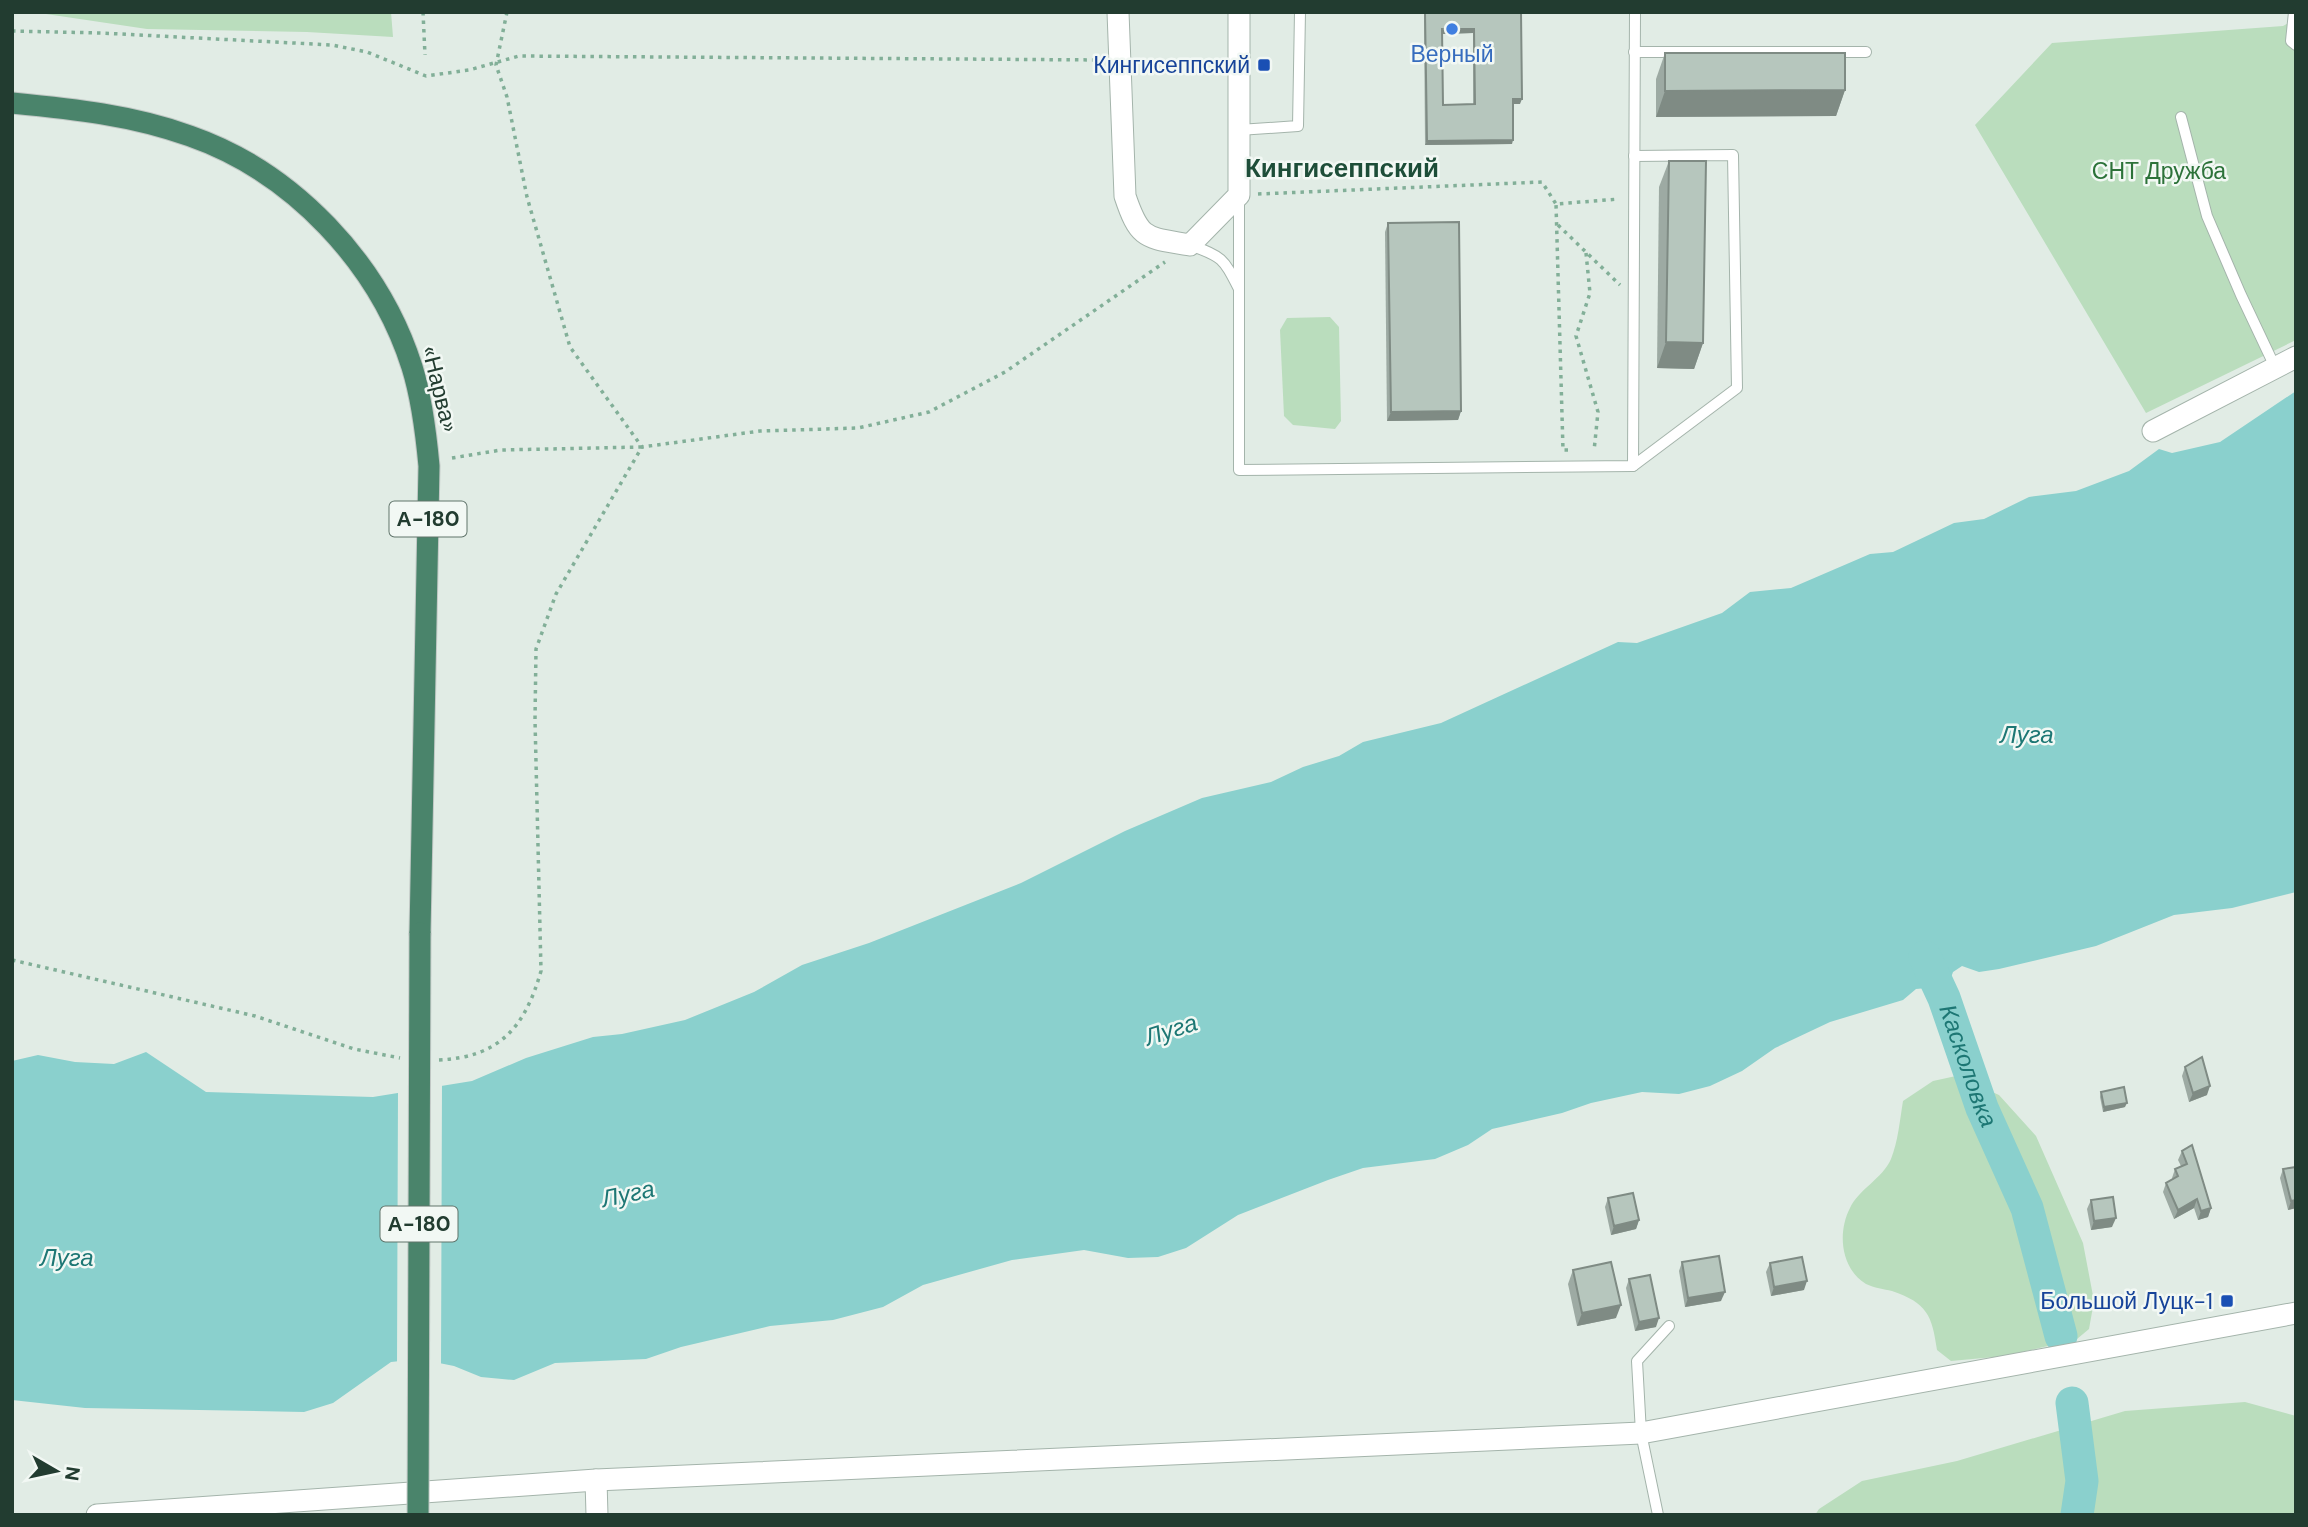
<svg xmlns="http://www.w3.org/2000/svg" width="2308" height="1527" font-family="'DM Sans',sans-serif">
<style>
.green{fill:#baddbd}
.water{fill:#8ad0cd}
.pier{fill:#e1ece5}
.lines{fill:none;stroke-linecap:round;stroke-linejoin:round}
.river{stroke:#8ad0cd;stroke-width:33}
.service-casing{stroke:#a4b4ab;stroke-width:12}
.minor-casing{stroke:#a4b4ab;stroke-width:23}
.tertiary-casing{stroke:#a4b4ab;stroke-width:23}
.trunk-casing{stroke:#c1c8c5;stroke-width:23}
.path{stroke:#82af98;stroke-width:3.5;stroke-dasharray:3.5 5;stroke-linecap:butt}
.service{stroke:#fff;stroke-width:10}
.minor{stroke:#fff;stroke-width:21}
.tertiary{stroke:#fff;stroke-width:21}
.trunk{stroke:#4a846b;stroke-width:21}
.trunk-bridge-casing{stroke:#c1c8c5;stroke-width:23;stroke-linecap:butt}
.trunk-bridge{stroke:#4a846b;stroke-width:21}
.wall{fill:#9daaa3;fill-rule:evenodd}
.shaded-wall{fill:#7f8b84}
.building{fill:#b6c6bd;stroke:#7f8b84;stroke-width:2;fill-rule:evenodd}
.shop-dot{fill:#3f7fe0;stroke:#f2f8f4;stroke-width:2.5}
.transit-dot{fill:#1a4fb4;stroke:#f2f8f4;stroke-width:2.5}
.labels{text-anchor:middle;stroke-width:5;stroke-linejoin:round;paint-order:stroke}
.shield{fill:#f2f8f4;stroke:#60746b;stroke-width:2}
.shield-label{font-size:21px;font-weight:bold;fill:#223c30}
.shop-label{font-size:23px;fill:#366cbe;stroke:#f2f8f4}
.transit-label{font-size:23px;fill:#164399;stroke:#f2f8f4;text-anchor:end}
.park-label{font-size:23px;fill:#2c7239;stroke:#f2f8f4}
.street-label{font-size:23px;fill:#223c30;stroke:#f2f8f4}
.water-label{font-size:24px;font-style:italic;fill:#1d7774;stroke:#f2f8f4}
.quarter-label{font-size:26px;font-weight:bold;fill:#1e4e39;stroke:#f2f8f4}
</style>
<rect width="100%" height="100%" fill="#e1ece5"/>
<g class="green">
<polygon points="48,12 391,12 393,37 307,32 147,29 46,14"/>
<polygon points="2296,19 2296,340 2146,413 1975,125 2052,43 2283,26"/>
<polygon points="1330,317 1339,327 1341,421 1335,429 1293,425 1284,416 1280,330 1287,318"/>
<path d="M1956,1076L1999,1095L2036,1136L2083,1243L2094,1301L2089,1329L2077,1339L2005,1356L1951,1361L1937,1350C1932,1315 1927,1303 1892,1291C1884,1289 1874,1288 1866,1284C1841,1269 1837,1233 1850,1208C1858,1190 1883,1178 1891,1159C1898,1142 1900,1119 1903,1101L1933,1081Z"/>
<polygon points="2245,1402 2296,1416 2296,1515 1815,1515 1819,1509 1862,1481 1957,1461 2125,1411"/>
</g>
<polygon class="water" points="2296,391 2296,892 2232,908 2174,915 2096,946 1999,969 1979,972 1962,966 1953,972 1944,998 1927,988 1916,989 1903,1000 1830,1022 1775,1048 1742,1071 1710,1086 1679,1094 1642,1092 1591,1103 1562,1113 1492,1129 1468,1145 1435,1159 1363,1168 1328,1180 1238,1215 1186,1248 1158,1257 1128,1258 1084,1250 1012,1260 923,1285 883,1307 833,1320 770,1326 681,1347 646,1359 555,1363 514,1380 481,1377 454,1366 419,1359 391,1362 333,1403 304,1412 85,1408 12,1400 12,1061 38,1055 75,1062 114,1064 146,1052 206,1092 373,1097 472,1081 526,1058 593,1037 622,1034 685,1020 754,992 802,965 869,943 1021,883 1125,831 1202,798 1271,782 1303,767 1339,756 1363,742 1441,723 1618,642 1637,643 1722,613 1750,592 1791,588 1870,554 1893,552 1954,523 1984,519 2029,497 2076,491 2129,471 2159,449 2172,453 2220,442"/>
<polygon class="pier" points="442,1082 441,1367 419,1362 397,1365 398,1090"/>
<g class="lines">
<g class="river">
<path id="s1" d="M1925,957L1944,998L1982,1108L2027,1208L2061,1336"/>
<polyline points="2072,1403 2082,1481 2077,1515"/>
</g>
<g class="service-casing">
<g id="service">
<polyline points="2294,12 2291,41 2296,45"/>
<polyline points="1634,52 1866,52"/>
<polyline points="2181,117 2207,216 2241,295 2275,367"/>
<polyline points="1239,130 1298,126 1300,12"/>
<path d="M1190,245C1223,257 1223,258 1239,289V198"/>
<polyline points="1239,289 1239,470 1633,466 1635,12"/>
<polyline points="1633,466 1737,388 1733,155 1634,156"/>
<polyline points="1658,1515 1641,1433 1637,1361 1669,1326"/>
</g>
</g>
<g class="minor-casing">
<polyline id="minor" points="2153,431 2296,357"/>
</g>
<g class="tertiary-casing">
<g id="tertiary">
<path d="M1118,12L1125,196C1140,241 1146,237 1190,245L1239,195V12"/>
<polyline points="596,1480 597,1515"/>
<polyline points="97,1515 596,1480 1641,1433 2296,1313"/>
</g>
</g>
<g class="trunk-casing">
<path id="trunk" d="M12,103C73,109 132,115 190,136C293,172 379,263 412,367C422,399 426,433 429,466L420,933"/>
</g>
<g class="path">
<polyline points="423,12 425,55"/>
<polyline points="507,12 496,65 507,97 527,197 570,347 642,447 760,431 858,428 929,412 1005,372 1165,262"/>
<polyline points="12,31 101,33 332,45 367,52 426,76 469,70 519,56 1103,60"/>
<polyline points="1258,194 1542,182 1556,204"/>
<polyline points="1558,225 1620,285"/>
<polyline points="1586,253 1590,293 1576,336 1598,412 1594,451"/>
<polyline points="1568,450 1563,450 1556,204 1619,199"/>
<polyline points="452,458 501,450 642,447"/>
<polyline points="12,960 255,1016 354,1049 400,1058"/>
<path d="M439,1060C500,1057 525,1027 541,971L535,720L536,649L556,594L642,447"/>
</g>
<use href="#service" class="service"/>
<use href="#minor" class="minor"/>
<use href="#tertiary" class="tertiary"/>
<use href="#trunk" class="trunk"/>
<g class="trunk-bridge-casing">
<polyline id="trunk-bridge" points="418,1515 420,933"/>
</g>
<use href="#trunk-bridge" class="trunk-bridge"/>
</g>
<g class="wall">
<path d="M1424,12H1521L1520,104H1513L1512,144L1425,145ZM1473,33V104L1443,105L1442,34Z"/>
<polygon points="1665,53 1845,90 1836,116 1656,117 1656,79"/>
<polygon points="1669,161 1703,343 1694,369 1657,368 1659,187"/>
<polygon points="1388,223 1461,411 1458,420 1387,421 1385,232"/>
<polygon points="2185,1067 2207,1095 2189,1102 2182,1076"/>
<polygon points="2101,1092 2125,1107 2103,1112 2100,1097"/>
<polygon points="2182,1151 2211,1208 2208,1217 2198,1220 2194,1208 2174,1219 2163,1192 2166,1183 2173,1179 2172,1178 2175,1169 2181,1166 2178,1160"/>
<polygon points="2283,1169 2296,1208 2288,1210 2280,1178"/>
<polygon points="1608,1198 1639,1220 1636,1229 1611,1235 1605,1207"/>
<polygon points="2091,1200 2112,1227 2091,1230 2087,1209"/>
<polygon points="1682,1262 1721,1301 1685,1307 1679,1271"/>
<polygon points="1770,1263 1804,1290 1771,1296 1766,1272"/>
<polygon points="1573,1270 1616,1318 1577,1326 1568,1284"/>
<polygon points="1629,1279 1656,1327 1635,1331 1626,1288"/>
</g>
<g class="shaded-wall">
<polygon points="1442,29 1474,29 1473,33 1441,34"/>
<polygon points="1845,90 1836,116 1656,117 1665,91"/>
<polygon points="1513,99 1522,99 1520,104 1511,104"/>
<polygon points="1513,140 1512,144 1425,145 1427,141"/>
<polygon points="1666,342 1703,343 1694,369 1657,368"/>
<polygon points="1461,411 1458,420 1387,421 1391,412"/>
<polygon points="2210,1086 2207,1095 2189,1102 2193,1093"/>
<polygon points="2127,1103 2125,1107 2103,1112 2104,1107"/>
<polygon points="2197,1199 2194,1208 2174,1219 2178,1210"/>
<polygon points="2296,1200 2296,1208 2288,1210 2291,1201"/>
<polygon points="2211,1208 2208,1217 2198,1220 2201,1211"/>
<polygon points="2116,1218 2112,1227 2091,1230 2094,1221"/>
<polygon points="1639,1220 1636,1229 1611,1235 1614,1226"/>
<polygon points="1807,1281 1804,1290 1771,1296 1774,1287"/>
<polygon points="1725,1292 1721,1301 1685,1307 1688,1298"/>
<polygon points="1621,1305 1616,1318 1577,1326 1582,1313"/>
<polygon points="1659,1318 1656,1327 1635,1331 1639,1322"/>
</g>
<g class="building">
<path d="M1425,12H1521L1522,99H1513V140L1427,141ZM1442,29H1474L1475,104L1443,105Z"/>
<polygon points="1665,53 1845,53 1845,90 1665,91"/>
<polygon points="1669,161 1706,161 1703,343 1666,342"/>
<polygon points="1459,222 1461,411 1391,412 1388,223"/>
<polygon points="2202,1057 2210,1086 2193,1093 2185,1067"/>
<polygon points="2124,1087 2127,1103 2104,1107 2101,1092"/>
<polygon points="2192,1145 2211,1208 2201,1211 2197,1199 2178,1210 2166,1183 2178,1176 2175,1169 2187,1164 2182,1151"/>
<polygon points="2296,1167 2296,1200 2291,1201 2283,1169"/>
<polygon points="1633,1193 1639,1220 1614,1226 1608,1198"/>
<polygon points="2113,1197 2116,1218 2094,1221 2091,1200"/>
<polygon points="1719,1256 1725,1292 1688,1298 1682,1262"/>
<polygon points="1802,1257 1807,1281 1774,1287 1770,1263"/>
<polygon points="1611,1262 1621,1305 1582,1313 1573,1270"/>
<polygon points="1650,1275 1659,1318 1639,1322 1629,1279"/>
</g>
<circle class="shop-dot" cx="1452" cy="29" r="7"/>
<g class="transit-dot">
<rect x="1257" y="58" width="14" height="14" rx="3.5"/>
<rect x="2220" y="1294" width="14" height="14" rx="3.5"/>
</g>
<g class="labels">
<g class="shield">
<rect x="389.5" y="501.5" width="77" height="35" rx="5"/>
<rect x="380.5" y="1206.5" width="77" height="35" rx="5"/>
</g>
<g class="shield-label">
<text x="428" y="526">А-180</text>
<text x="419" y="1231">А-180</text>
</g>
<g class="shop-label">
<text x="1452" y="62">Верный</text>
</g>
<g class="transit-label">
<text x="1250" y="73">Кингисеппский</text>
<text x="2213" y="1309">Большой Луцк-1</text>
</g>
<g class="park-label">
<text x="2159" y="179">СНТ Дружба</text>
</g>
<g class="street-label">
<text transform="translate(440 389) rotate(76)" y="8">«Нарва»</text>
</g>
<g class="water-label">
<text x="2027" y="743">Луга</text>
<text transform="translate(1171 1030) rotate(-18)" y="8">Луга</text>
<text dy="8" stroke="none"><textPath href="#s1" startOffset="117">Касколовка</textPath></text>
<text transform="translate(628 1194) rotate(-12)" y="8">Луга</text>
<text x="67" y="1266">Луга</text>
</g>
<g class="quarter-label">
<text x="1342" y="177">Кингисеппский</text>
</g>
</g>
<rect width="2308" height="1527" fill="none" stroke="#223c30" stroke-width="28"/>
<g transform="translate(56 1471) rotate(99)" stroke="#f2f8f4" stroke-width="5" paint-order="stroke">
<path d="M0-5L12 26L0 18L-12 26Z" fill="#223c30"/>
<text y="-10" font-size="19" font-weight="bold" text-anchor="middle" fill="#223c30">N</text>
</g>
</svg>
